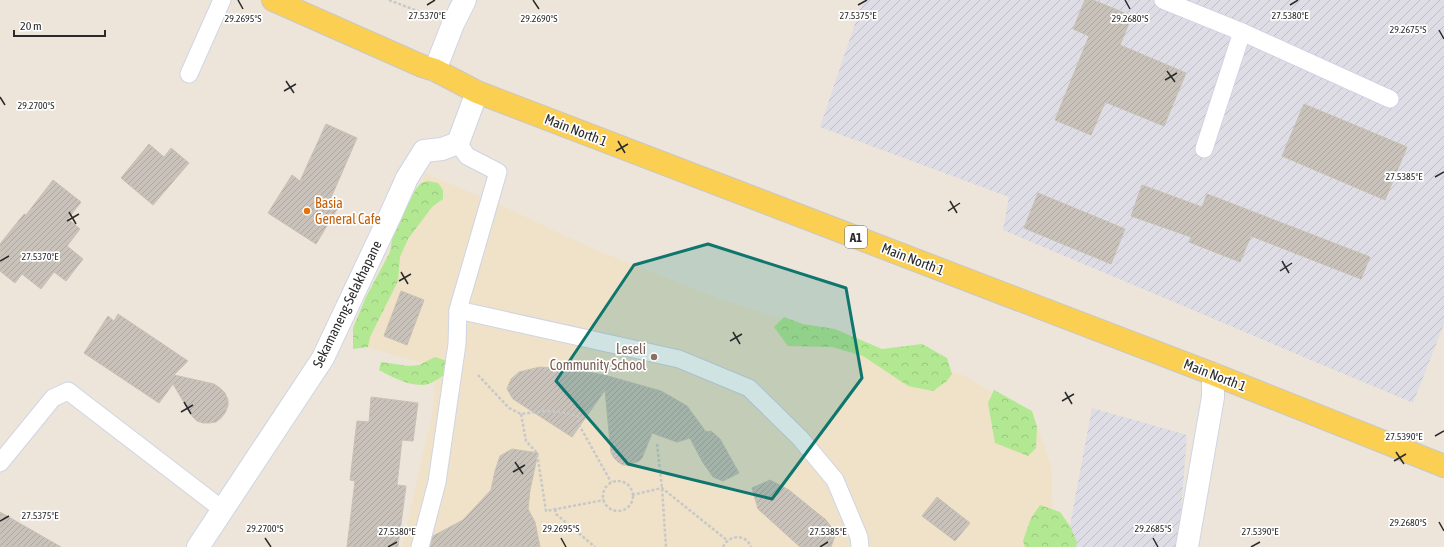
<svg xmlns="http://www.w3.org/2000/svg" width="1444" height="547" font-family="'Asap Condensed',sans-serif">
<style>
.industrial{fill:url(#industrial-furrows)}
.education{fill:#f0e2c8}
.forest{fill:url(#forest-crowns)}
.building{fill:url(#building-hatch);stroke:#c8c1b4}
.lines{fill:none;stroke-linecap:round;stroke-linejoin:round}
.lane-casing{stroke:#cfd4e4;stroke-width:19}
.street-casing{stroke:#cfd4e4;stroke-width:24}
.secondary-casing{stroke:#cfd4e4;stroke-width:24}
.primary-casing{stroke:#c8c8c8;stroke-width:24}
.path{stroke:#c8c8c8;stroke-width:2.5;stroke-dasharray:3 2;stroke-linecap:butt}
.lane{stroke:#fff;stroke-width:17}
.street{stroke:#fff;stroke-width:22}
.secondary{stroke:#fff;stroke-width:22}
.primary{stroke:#fbcf51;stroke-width:22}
.marked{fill:#0f766e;fill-opacity:0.2;stroke:#0f766e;stroke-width:3;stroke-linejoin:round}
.ticks{fill:none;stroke:#2a2a2a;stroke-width:1.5}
.food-dot{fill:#e8710a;stroke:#fff;stroke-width:1.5}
.education-dot{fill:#8d6e63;stroke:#fff;stroke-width:1.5}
.labels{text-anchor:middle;stroke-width:3.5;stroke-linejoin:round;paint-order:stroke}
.shield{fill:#fff;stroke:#6a6a6a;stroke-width:1}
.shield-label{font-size:13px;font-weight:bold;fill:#2a2a2a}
.street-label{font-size:14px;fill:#2a2a2a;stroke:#fff}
.food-label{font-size:14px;fill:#c56008;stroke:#fff;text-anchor:start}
.education-label{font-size:14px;fill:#785e54;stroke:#fff;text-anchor:end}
.ticks-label{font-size:10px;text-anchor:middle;fill:#2a2a2a;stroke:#fff;stroke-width:3.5;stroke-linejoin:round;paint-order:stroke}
</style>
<defs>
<pattern id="industrial-furrows" width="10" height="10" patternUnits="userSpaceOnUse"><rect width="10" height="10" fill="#dedce5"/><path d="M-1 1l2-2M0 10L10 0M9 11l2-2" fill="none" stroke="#bfbdc5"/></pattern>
<pattern id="forest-crowns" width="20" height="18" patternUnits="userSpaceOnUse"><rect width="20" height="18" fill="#b2e892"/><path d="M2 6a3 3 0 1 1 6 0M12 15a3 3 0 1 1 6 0" fill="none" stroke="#99c77e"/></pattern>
<pattern id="building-hatch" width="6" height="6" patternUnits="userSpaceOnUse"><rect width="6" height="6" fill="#c8c2ba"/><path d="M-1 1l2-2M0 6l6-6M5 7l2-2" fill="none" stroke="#aca7a0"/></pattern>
</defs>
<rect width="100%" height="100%" fill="#ede5da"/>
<g class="industrial">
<polygon points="863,0 1444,0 1444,324 1413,403 1003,230 1009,197 820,127"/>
<polygon points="1092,408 1187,435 1178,547 1066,547"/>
</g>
<polygon class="education" points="425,173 507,208 589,247 720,299 965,376 1016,407 1032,411 1052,469 1053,547 402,547 432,414 437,367 359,345"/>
<g class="forest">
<polygon points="428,181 438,183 443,190 443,199 432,207 408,239 400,257 398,281 370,337 368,347 353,349 353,328 366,297 390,252 393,233 416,189 421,183"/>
<polygon points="784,317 803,324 835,329 882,349 922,344 947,358 952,374 947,381 933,391 908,386 863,356 832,347 788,346 774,327"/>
<path d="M435,357L447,361V373C442,376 436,381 431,383C416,390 392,377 379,370L381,362L409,366L419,365Z"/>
<polygon points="994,390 1032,411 1037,427 1036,448 1028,456 995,443 988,403"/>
<polygon points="1040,505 1060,512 1070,526 1077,542 1076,547 1025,547 1023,541 1031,518"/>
</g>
<g class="building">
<polygon points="1085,0 1093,0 1132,16 1120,45 1186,73 1164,126 1105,102 1091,135 1055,120 1089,36 1073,29"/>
<polygon points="1304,104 1407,147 1385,200 1282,156"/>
<polygon points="326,124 357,138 330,200 339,206 316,244 268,213 292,175 300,181"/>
<polygon points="149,144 164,157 171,148 189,163 153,205 121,178"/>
<polygon points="53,180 81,202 68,219 80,229 67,246 83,259 66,281 54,272 41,289 22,274 15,283 0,271 0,244 24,214 26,215"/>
<polygon points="1142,185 1202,207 1207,194 1370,257 1361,279 1251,236 1240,262 1189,242 1191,237 1131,216"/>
<polygon points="1038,193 1125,229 1111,264 1024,228"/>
<polygon points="401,291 424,300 407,345 384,336"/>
<polygon points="118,314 188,361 174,375 214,384 220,388 225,393 228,400 228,406 225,413 221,418 216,422 209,423 203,423 197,421 192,416 173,384 159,403 84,353 108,316 114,321"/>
<polygon points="540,367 576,370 604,375 661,391 687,406 706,432 711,431 720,439 739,473 723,481 713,477 702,461 690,438 677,442 652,433 642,458 639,461 628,465 623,465 618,462 614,458 611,453 605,390 572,437 513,399 507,389 511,379 519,372"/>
<polygon points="371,397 418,403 413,441 402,440 397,485 406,486 398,547 347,547 355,481 350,480 357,421 369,422"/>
<polygon points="512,449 538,453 530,490 528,509 535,522 540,547 430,547 433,536 463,520 491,490 495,471 500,456"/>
<polygon points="770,480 789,490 826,520 836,533 831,547 800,547 758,509 752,488"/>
<polygon points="937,497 970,523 955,541 922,516"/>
<polygon points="0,512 61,547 0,547"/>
</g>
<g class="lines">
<g class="lane-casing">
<g id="lane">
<polyline points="1163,0 1242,32 1390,99"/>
<polyline points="189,74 222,0"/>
<polyline points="458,143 467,156 498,172 458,310 679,359 749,388 800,438 835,480 859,537 860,547"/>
<polyline points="1204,149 1242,32"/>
<polyline points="0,463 53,398 68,391 223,510"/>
<polyline points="420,547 437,482 457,344 458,310"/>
</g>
</g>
<g class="street-casing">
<g id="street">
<polyline points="435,70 453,24 465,0"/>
<polyline points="1187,547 1213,397 1213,374"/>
</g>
</g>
<g class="secondary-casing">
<polyline id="secondary" points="198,547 323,358 390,216 407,178 424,151 442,149 458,143 477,92"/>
</g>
<g class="primary-casing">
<polyline id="primary" points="273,0 422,66 435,70 477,92 1213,374 1444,466"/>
</g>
<g class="path">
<polyline points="389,0 428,15"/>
<polyline points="478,375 509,408 521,414 545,411 562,412 578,416 578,423 611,482"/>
<polyline points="521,414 526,441 537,453 546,511 604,500"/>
<polyline points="657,444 662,488 666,547"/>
<circle cx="618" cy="496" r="15"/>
<polyline points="632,495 662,488 728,541"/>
<polyline points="555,509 556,514 595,547"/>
<path d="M723,547C728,535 746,533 751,547"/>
</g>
<use href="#lane" class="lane"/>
<use href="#street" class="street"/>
<use href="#secondary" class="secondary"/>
<use href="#primary" class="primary"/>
</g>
<path class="marked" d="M708,244L846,288L862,378L772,499L628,464L556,381L634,265Z"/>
<path class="ticks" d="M238,0L243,9M533,0L539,9M1125,0L1130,9M427,5L435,0M858,5L867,0M1290,5L1298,0M1439,30L1444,39M1167,71L1175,82M1165,80L1177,73M286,81L294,93M284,91L296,84M0,97L5,105M618,141L625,153M616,151L628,144M1435,177L1444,172M950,201L957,213M948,211L960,203M69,212L76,224M67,221L79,214M0,261L9,256M1282,261L1289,273M1280,271L1292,263M401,272L408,284M399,281L411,274M733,332L740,344M730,341L742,334M1065,392L1072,404M1062,401L1074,394M184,402L191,414M181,412L193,405M1435,436L1444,431M1396,452L1404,464M1394,461L1406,454M515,462L523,474M513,472L525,465M0,521L9,516M1439,522L1444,531M265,538L271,547M561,538L566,547M1153,538L1158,547M388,547L397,542M820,547L828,542M1251,547L1260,542"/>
<circle class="food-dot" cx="307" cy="211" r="4"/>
<circle class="education-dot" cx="654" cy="357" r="4"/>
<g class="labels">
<rect class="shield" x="845" y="226" width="22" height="22" rx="3"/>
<g class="shield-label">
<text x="856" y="242">A1</text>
</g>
<g class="street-label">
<text transform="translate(576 130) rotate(21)" y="5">Main North 1</text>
<text transform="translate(913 259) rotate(21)" y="5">Main North 1</text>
<text transform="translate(347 304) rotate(-64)" y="5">Sekamaneng-Selakhapane</text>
<text transform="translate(1215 375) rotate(21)" y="5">Main North 1</text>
</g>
<g class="food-label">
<text x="315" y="208">Basia<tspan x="315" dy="16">General Cafe</tspan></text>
</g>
<g class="education-label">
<text x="646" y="354">Leseli<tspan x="646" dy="16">Community School</tspan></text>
</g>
</g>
<g class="ticks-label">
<text x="1290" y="19">27.5380°E</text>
<text x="427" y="19">27.5370°E</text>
<text x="858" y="19">27.5375°E</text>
<text x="539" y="22">29.2690°S</text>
<text x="243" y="22">29.2695°S</text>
<text x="1130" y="22">29.2680°S</text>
<text x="1408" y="33">29.2675°S</text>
<text x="36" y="109">29.2700°S</text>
<text x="1404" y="180">27.5385°E</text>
<text x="40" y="260">27.5370°E</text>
<text x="1404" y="440">27.5390°E</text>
<text x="40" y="519">27.5375°E</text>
<text x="1408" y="526">29.2680°S</text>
<text x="265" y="532">29.2700°S</text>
<text x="561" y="532">29.2695°S</text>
<text x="1153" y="532">29.2685°S</text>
<text x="397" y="535">27.5380°E</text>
<text x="828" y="535">27.5385°E</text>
<text x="1260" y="535">27.5390°E</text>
</g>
<path d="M14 30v6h91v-6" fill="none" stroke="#2a2a2a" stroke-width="2"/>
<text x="20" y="30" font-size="12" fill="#2a2a2a" stroke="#ffffff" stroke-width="3" paint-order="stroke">20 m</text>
</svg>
